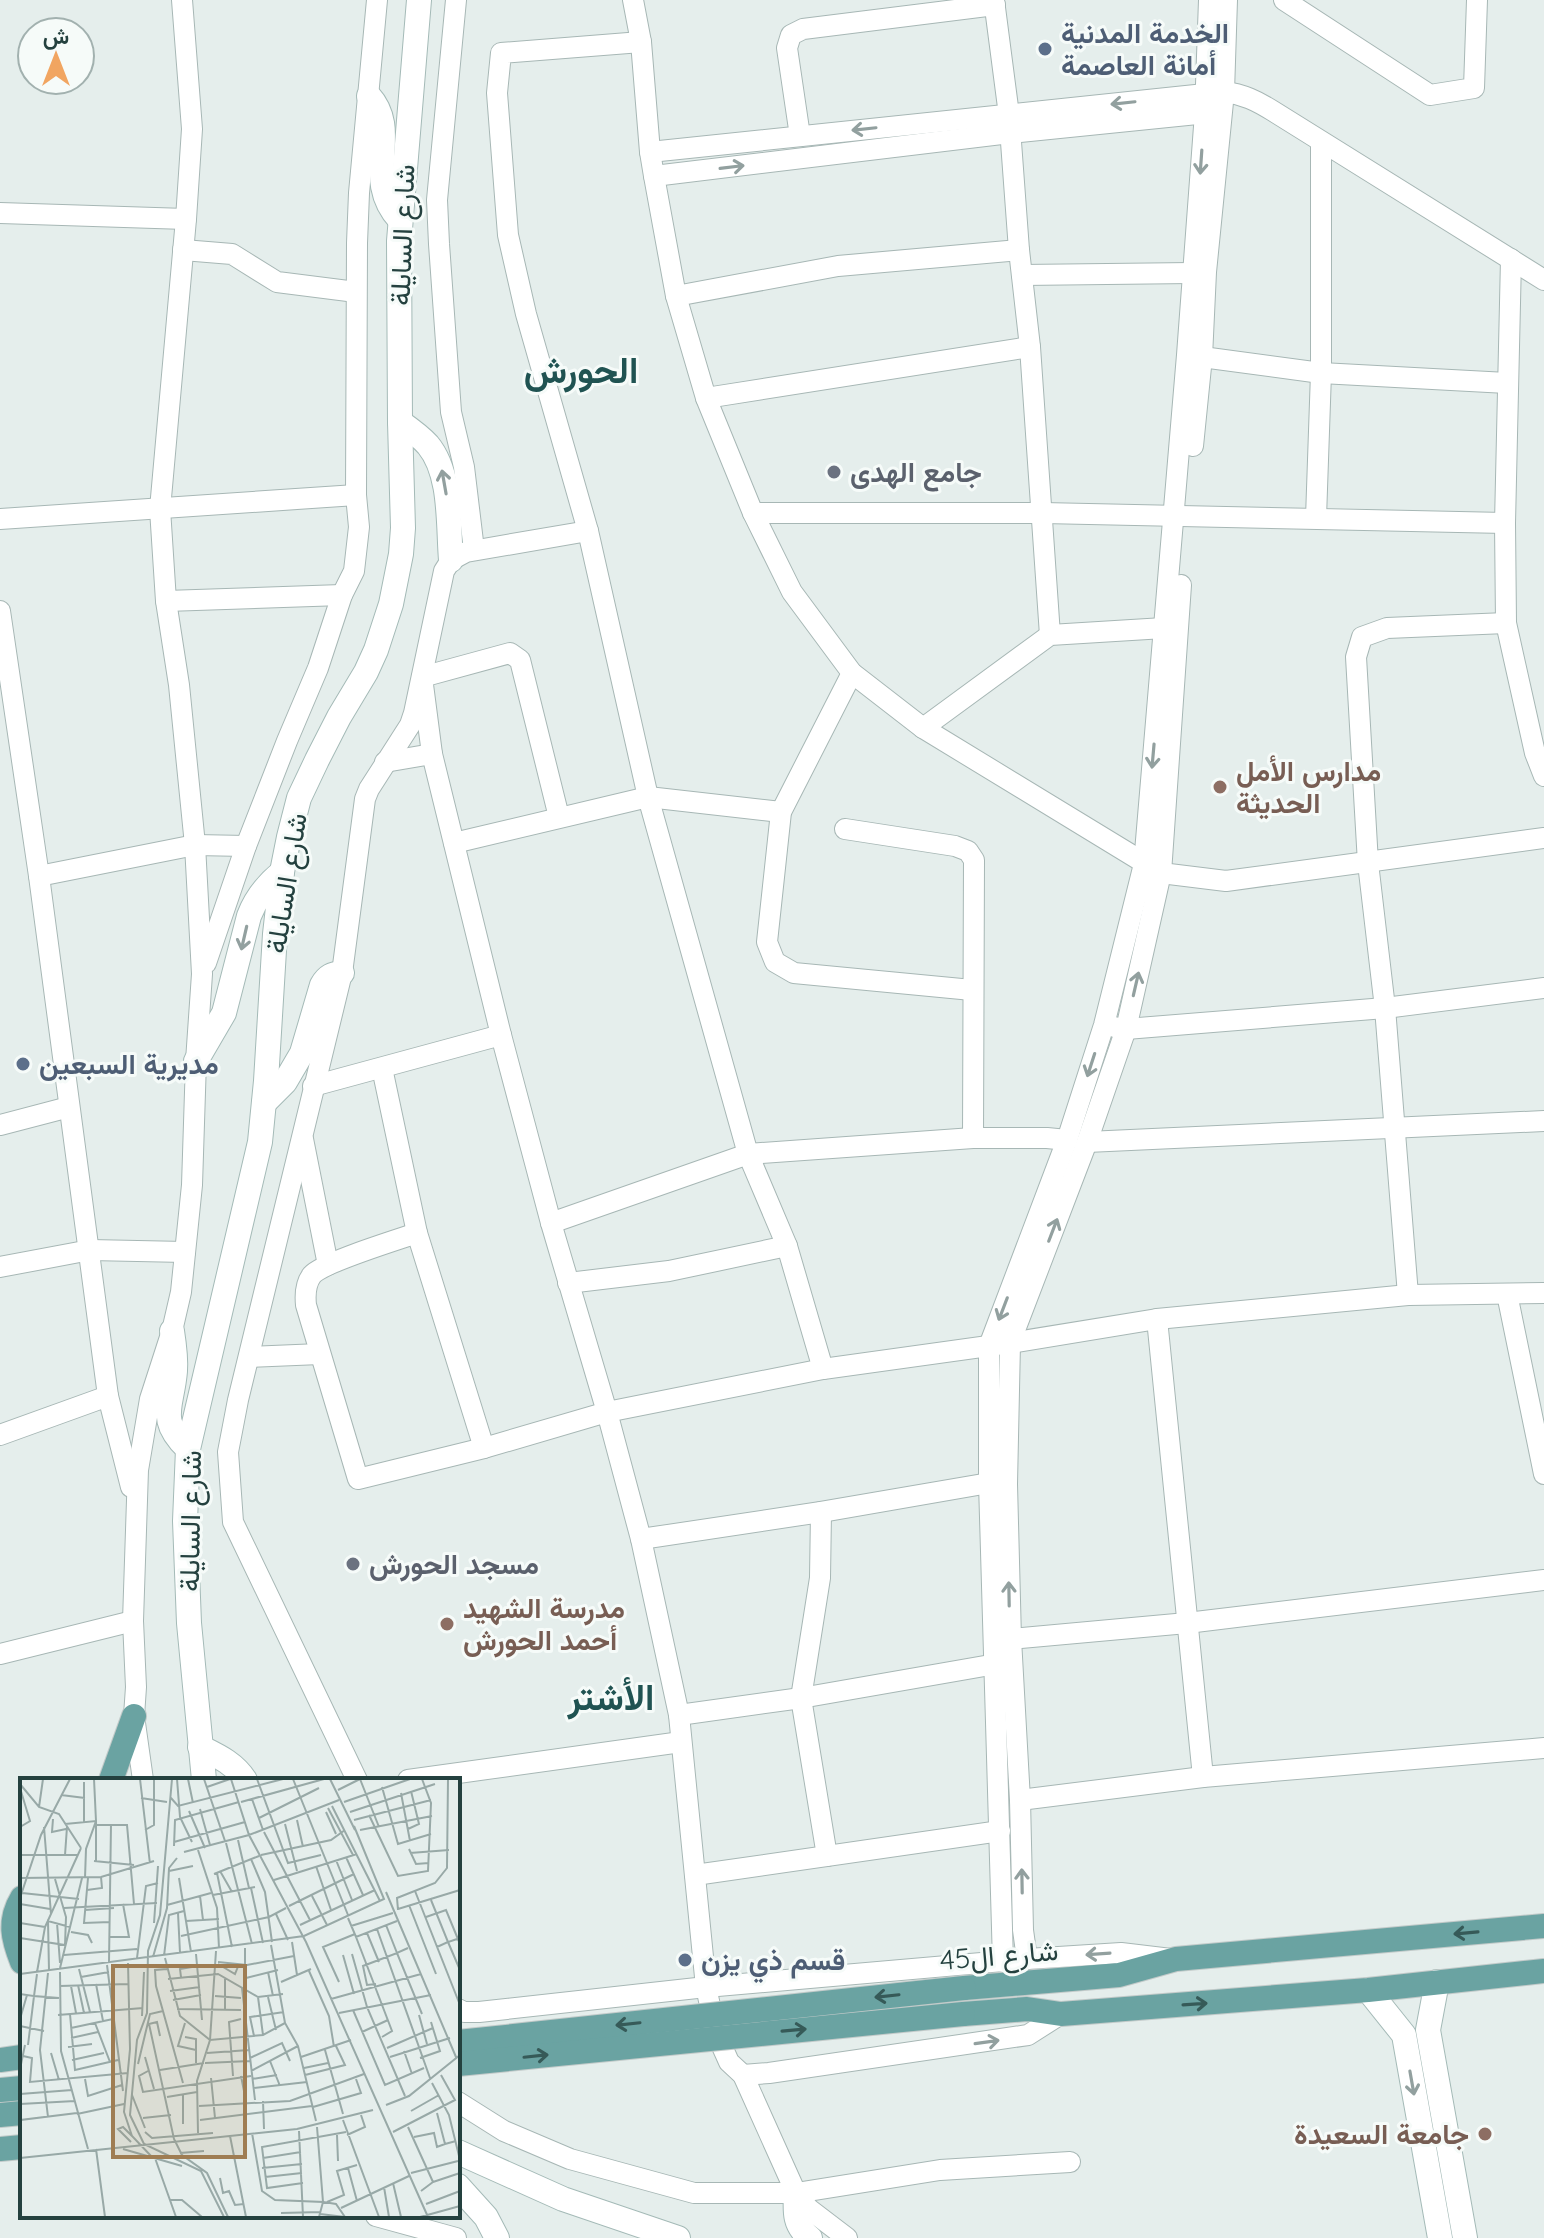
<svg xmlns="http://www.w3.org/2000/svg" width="1544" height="2238" font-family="Quicksand,Vazirmatn,sans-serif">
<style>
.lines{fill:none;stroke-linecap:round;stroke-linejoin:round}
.minor-casing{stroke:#a7b7b5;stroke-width:22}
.secondary-casing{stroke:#a4bab7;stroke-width:26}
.primary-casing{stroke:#c2cac9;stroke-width:26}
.minor{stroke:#fff;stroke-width:20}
.secondary{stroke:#fff;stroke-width:24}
.primary{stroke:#6aa3a2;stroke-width:24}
.primary-bridge-casing{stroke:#c2cac9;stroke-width:26;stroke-linecap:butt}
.primary-bridge{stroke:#6aa3a2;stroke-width:24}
.oneway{stroke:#92a09f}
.oneway2{stroke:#365a58}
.service-dot{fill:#5c6f8a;stroke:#f6fbf9;stroke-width:3}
.worship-dot{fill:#6b7280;stroke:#f6fbf9;stroke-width:3}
.education-dot{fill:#8d6e63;stroke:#f6fbf9;stroke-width:3}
.labels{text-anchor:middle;stroke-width:6;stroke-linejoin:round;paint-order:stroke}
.service-label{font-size:28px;font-weight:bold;fill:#4e5e75;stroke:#f6fbf9;text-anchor:start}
.street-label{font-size:28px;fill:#24413f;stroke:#f6fbf9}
.worship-label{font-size:28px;font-weight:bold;fill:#5b616d;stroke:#f6fbf9;text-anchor:start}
.education-label{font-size:28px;font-weight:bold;fill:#785e54;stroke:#f6fbf9;text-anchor:start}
.district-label{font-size:36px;font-weight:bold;fill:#205352;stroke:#f6fbf9}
.inset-road{fill:none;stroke:#98a9a7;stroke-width:2}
.view{fill:#9f7d53;fill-opacity:0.15;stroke:#9f7d53;stroke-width:4}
.inset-edge{fill:none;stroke:#24413f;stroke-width:4}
</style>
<rect width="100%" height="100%" fill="#e5eeec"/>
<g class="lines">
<g class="minor-casing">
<g id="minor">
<polyline points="456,0 437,200 439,244 451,412 464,467 474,550"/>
<polyline points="633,0 641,42 650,152 654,176 676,296 706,398 753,513 792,592 852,673 923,728 1161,873 1226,881 1544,838"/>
<polyline points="994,0 1009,115 1019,250 1030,347 1050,635"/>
<polyline points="1284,0 1430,95 1474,88 1477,0"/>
<polyline points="641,42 501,53 497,93 508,235 526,314 588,531 648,797 748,1154 787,1246 823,1369"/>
<polyline points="800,136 787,48 791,35 803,29 995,5"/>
<path d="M650,152L1224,92C1243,94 1257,101 1273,111L1544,280"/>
<polyline points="654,176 1010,133 1217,112"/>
<polyline points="0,213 186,219"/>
<polyline points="183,250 232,254 277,282 356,292"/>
<polyline points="1511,259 1505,523 1506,623 1535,753 1544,776"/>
<polyline points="1022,275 1192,273"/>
<polyline points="676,296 838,266 1019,250"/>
<polyline points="1202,357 1321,373 1507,383"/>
<polyline points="706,398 1030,347"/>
<polyline points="1193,446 1202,357 1206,272 1224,92 1227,0"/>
<polyline points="753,513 1043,513 1505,523"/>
<polyline points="1316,518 1321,373 1321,142"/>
<polyline points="0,519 356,495"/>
<polyline points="166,601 342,595"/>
<polyline points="0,611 39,876 108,1396 131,1487"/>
<polyline points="852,673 781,812 767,942 775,962 794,973 972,990"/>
<polyline points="923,728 1050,635 1164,628"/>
<polyline points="385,762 432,754"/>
<polyline points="559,817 520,660 510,653 422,677 432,754 501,1035 551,1223 607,1412 641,1539 679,1715 706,1987 716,2033 729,2062 743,2075 796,2193 809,2209 847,2238"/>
<polyline points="845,829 955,846 968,851 974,860 973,1138"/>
<polyline points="454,843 648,797 781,812"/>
<polyline points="39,876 195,845 246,846"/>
<polyline points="206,963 246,846 287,741 318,668 342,595 354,571 359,527 356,495 357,243 359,193 377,0"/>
<polyline points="1114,1027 1126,1029 1385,1008 1544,988"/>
<polyline points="382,1068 417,1233 484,1448"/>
<polyline points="313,1086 501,1035"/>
<polyline points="0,1125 69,1107"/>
<polyline points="303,1139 328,1265"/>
<polyline points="1087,1142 1544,1121"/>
<polyline points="551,1223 748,1154 973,1138 1047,1138 1067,1140"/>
<path d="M417,1233C397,1240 324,1262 312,1275C305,1284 305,1295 306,1305L358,1479L484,1448L607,1412L823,1369L1010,1343L1157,1319L1408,1295L1544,1293"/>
<polyline points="0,1267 90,1250 185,1252"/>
<polyline points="568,1283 669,1271 787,1246"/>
<polyline points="1507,1294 1544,1474"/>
<polyline points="1408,1295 1385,1008 1368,863 1356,657 1362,637 1387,628 1506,623"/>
<polyline points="1157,1319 1203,1777"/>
<polyline points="249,1357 320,1354"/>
<polyline points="0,1435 108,1396"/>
<polyline points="821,1512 820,1578 801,1698 827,1856"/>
<polyline points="641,1539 821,1512 989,1483"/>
<polyline points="1011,1639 1187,1623 1544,1580"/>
<polyline points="0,1654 133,1621"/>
<polyline points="679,1715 801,1698 996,1664"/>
<polyline points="143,1780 134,1716 136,1687 133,1621 138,1470 150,1399 172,1331 181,1292 192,1185 196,1061 202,974 195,845 179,685 166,601 160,509 186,219 192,129 182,0"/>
<polyline points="357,1780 233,1522 228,1452 238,1400 342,973 365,799 369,789 410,725 414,713 444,571 451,560 466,552 588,531"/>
<polyline points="408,1780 681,1742"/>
<polyline points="1020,1800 1203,1777 1544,1748"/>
<polyline points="695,1875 1000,1831"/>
<polyline points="1027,1959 1023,1930 1020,1800 1011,1639 1007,1484 1010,1343 1087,1142 1126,1029 1161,873 1181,585"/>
<polyline points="1003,1962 989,1483 989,1346 1067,1140 1104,1025 1144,864 1187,355 1205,113 1209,0"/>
<polyline points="458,2009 464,2012 479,2012 706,1987 1027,1959 1121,1953 1171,1959"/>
<polyline points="743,2075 769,2073 1028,2035 1061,2014"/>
<polyline points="458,2102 504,2131 570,2159 694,2193 796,2193 940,2170 1070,2162"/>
<polyline points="376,2216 456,2238"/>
</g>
</g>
<g class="secondary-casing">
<g id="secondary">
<path d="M369,96C402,132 361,178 400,220"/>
<path d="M400,422C410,429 420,436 428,445C452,474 448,525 451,560"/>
<path d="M196,1061L224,1013L249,916C256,898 266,885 282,872"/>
<path d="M264,1103L285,1082L302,1053L322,985C327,976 332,974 342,973"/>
<path d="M172,1331C174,1344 176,1358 175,1371C172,1408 157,1419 188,1449"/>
<path d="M200,1747C218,1756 234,1763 245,1780"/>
<polyline points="204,1780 189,1623 185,1521 188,1449 260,1142 266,1081 275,934 282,872 289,837 299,798 317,760 339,717 366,672 376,650 391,604 401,554 403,528 400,422 399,241 419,0"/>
<polyline points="1437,1982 1428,2030 1465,2238"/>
<polyline points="1368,1990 1404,2035 1440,2238"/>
<polyline points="458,2152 563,2199 678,2238"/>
<polyline points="458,2186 486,2217 497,2238"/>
<path d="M796,2193C795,2212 794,2225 810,2238"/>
</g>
</g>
<g class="primary-casing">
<g id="primary">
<polyline points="111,1780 134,1716"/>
<path d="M22,1898C8,1921 13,1939 22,1962"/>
<polyline points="964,1988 1119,1975 1176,1959 1544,1926"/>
<polyline points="963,2014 1027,2009 1061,2014 1368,1990 1544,1971"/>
<polyline points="0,2060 22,2057"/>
<polyline points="0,2090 22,2088"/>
<polyline points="0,2115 22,2113"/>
<polyline points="0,2149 22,2147"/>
</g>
</g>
<use href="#minor" class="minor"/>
<use href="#secondary" class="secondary"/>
<use href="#primary" class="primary"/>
<g class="primary-bridge-casing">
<g id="primary-bridge">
<polyline points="458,2042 964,1988"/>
<polyline points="458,2064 963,2014"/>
</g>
</g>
<use href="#primary-bridge" class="primary-bridge"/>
</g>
<defs><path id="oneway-shaft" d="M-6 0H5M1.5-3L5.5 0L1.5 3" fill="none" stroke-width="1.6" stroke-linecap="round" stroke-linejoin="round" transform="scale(2)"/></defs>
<g class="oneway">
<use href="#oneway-shaft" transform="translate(1123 103) rotate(174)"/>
<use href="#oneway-shaft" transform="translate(864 129) rotate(174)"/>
<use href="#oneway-shaft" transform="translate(1201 162) rotate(94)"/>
<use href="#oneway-shaft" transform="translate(732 167) rotate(-7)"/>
<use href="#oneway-shaft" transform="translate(444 482) rotate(-100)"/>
<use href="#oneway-shaft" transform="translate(1153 756) rotate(95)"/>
<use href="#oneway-shaft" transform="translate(244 938) rotate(103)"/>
<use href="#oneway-shaft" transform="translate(1136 984) rotate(-77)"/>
<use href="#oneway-shaft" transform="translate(1091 1065) rotate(108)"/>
<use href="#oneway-shaft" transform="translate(1053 1230) rotate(-69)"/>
<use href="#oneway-shaft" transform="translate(1003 1309) rotate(111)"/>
<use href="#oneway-shaft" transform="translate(1009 1594) rotate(-91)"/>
<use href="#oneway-shaft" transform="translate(1022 1881) rotate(-91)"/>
<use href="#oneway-shaft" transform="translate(1098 1954) rotate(176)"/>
<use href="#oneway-shaft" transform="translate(987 2042) rotate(-8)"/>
<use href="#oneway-shaft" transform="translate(1412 2083) rotate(80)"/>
</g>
<g class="oneway2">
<use href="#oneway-shaft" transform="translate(1466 1933) rotate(175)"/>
<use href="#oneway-shaft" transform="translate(887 1996) rotate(174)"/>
<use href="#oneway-shaft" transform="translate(1195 2004) rotate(-4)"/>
<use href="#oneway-shaft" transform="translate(628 2024) rotate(174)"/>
<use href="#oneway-shaft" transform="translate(794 2030) rotate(-5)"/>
<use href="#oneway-shaft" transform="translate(536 2056) rotate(-6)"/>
</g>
<g class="service-dot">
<circle cx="1045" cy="49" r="8"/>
<circle cx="23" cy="1064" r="8"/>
<circle cx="685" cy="1960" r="8"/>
</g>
<g class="worship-dot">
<circle cx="834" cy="472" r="8"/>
<circle cx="353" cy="1564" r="8"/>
</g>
<g class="education-dot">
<circle cx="1220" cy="787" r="8"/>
<circle cx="447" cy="1624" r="8"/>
<circle cx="1485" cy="2134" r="8"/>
</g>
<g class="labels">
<g class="service-label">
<text x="1061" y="43">الخدمة المدنية<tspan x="1061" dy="32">أمانة العاصمة</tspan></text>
<text x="39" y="1074">مديرية السبعين</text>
<text x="701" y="1970">قسم ذي يزن</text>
</g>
<g class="street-label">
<text transform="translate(402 235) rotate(-88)" y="10">شارع السايلة</text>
<text transform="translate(286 883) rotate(-81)" y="10">شارع السايلة</text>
<text transform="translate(190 1521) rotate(-89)" y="10">شارع السايلة</text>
<text transform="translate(999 1955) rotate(-5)" y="10">شارع ال45</text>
</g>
<g class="worship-label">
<text x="850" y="482">جامع الهدى</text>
<text x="369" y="1574">مسجد الحورش</text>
</g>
<g class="education-label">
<text x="1236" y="781">مدارس الأمل<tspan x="1236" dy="32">الحديثة</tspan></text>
<text x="463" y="1618">مدرسة الشهيد<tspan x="463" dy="32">أحمد الحورش</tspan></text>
<text x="1469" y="2144" text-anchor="end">جامعة السعيدة</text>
</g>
<g class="district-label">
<text x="581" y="383">الحورش</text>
<text x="611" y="1710">الأشتر</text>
</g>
</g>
<g transform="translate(20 1778)">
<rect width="440" height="440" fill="#e5eeec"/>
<path class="inset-road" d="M120,1L130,86M152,1L140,137L128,173L127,235L117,262L110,337L124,366L181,393L204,439M157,1L160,39L172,64M168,1L173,25M184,1L205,63M211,1L229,57L286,164L408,439M237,1L268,85L301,77M273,1L328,137M310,1L335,52M340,1L359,49M0,6L19,29L39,36L61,70M187,9L210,1M362,9L378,66L411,56M0,10L10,43L0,49M318,12L340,1M381,15L390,63M41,17L65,20M121,20L147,24M151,20L158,28L263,1M232,21L243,52M221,24L304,1M324,24L390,1M312,28L360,123M19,29L23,1M308,30L333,77M180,31L190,67M169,33L185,70M306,34L316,56M330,34L415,6M349,37L378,98L408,93L411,25L402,1M239,40L299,10M33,41L32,54L46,51M277,42L283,69M334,42L411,22M64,44V4M45,46L76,43V83M265,46L277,93M76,47H107L114,126M24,49L31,136M388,51L399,46L391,13M125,52L134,47V1M340,52L412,38M244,54L290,142M218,62L229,110M154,64L225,44M206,65L232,166M154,68L155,42L219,24M389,71L396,86L409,85M178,72L197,130L199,170M164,74L229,57L319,22M390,75L429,72M0,77H58M45,77L47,49M241,77L311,62L325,52M326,79L343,117M231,81L245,114L252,164M316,82L332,122M74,83L114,87M296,88L311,132M149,93L173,88M200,93L212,114M197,95L212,169M194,96L239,78M0,100L81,99L134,83M65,100L66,71L76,43L74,1M68,100L64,145L90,144M159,100L171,174M254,102L337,76M231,110L243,165M67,112L82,110L81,99M395,113L440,227M366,114L436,279M2,115L59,121M193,117L235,109M180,118L183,142M292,118L307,147M0,120L21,57L50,1M411,122L428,164L417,169M0,126L30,131M147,127L191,115M389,127L416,196M269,128L334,96M44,130L137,125M378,131L440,112M65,132L94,130M378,132L377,120L415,105L427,90L428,1M158,135L160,175M256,136L268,162M406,139L426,132L440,166M328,140L336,159L377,143M166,143L199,141M0,145L25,149M37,145L40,185M134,145L138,88M280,147L355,112M366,147L377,175L388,170M331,148L373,135M357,151L410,300M51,154L68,157L72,165M347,155L359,184M161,158L249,139L266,130M89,159H109L103,126M336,159L372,253L362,259M0,160L45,167L46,139L35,101M440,160L428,164L440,192M272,164L277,197M251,167L265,245L278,268L296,343M176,176L182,242M332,176L347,229L385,318M44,177L117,171M323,177L334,216M144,178L149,137L164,133M133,179L147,130L149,90L157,80M117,180L126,108L138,105M145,180L160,238L190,262L243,257L265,245M89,184L91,46M198,184L227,187L274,178M108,185L110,271L104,334L112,358L132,379M198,186L215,196L219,186M87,187L103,313M40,190L62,100M59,191L70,234M147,191L135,192L136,208L163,305M29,192L28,143L50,149M289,193L309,238L314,269M17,194L25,149L61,70M40,194L41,273L68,371M248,194L253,218M28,195L20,272L28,339M0,196L284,158L364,121L334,48M17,196L14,218L39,220M61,199L89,194M161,199L160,191L178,188M226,200L258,192M148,201L198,196L238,219L263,216M261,204L291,191M319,204L303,169L335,156M76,206L83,243M356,206L347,207L343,188L377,175L402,236M58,207L64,235M40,208L108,206M51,208L56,235M222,210L235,322M225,212V170M150,213L180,209M0,216L14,218L8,267M195,218L221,220M238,219L243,257M248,219L256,252M311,221L401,196M153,222L181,217M157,231L221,232M205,232V200M333,232L365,307L404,290M319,235L411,217M50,236L55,292L98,282M38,237L123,230M399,237L407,266M122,238L124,194M0,241L7,217M75,245L90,284M165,245L158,268L176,272M0,248L24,253M51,250L93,241M342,254L368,242M140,258L137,244L129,246L154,361L162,377L187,395L208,439M234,258L230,239L264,234M165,259L176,261V285M51,260L78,254M48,269L72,266M367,270L413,250M305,272L323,336M384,273L392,296M31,275L39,302M187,275L229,272M3,278L12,280L10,304L108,295M125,279L134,311M281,279L331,262M370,279L430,260M230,280L262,265L270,283M400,280L420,273L411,244M52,282L84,275M250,283L260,308M185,285L230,283M118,286L130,236L143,233M284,290L308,285M0,291L5,267M140,292L184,285M128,293L119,298L123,314L231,298M231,293L278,268M285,297L325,287L316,268M213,298L209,244L221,241M221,298L226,323M191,300L195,340M65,301L68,318L102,307M232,301L257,297M412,305L429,337L440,382M233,310L287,304M0,316L52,312M112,317L125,350M163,317V346M147,319L177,314M243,323L244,351M0,326L55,323M1,326L0,342L57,335M366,327L389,318L440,277M179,328L270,323L344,296M293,329L341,315L336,301M391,333L419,317M417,335L425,366L436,363M57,336L104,326M123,340L151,337M180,342L292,328M323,342L359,439M297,349L303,424L316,426L325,439M388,349L413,404L401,413M279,353L283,439M125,354L132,360L193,355M373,354L435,322L421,297M178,355L177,303L190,262L196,173M232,355L242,413L255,422L303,424L299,439M317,357L318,383M327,357L345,349L341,337M210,358L226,439M394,359L414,355L417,369L425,366M111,364L98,351L103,349L112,358M76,371L85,439M103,371L162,388M160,375L184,373M0,380L277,351L353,332M135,380L156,439M243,380L281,374M242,390L282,386M328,390L337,423M391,395L438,383M245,399L282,395M200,400L203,415L209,413L215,427L224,426M413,404L440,395M283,405L247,410L242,369L326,354M373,405L381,439M364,409L369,439M150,422H162L182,439M307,424L324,417L317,393L337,387M406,426L440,413M321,430L389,398M261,435L301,434M300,436L325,439M400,439L440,428"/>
<path class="view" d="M93,188H225V379H93Z"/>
<rect width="440" height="440" class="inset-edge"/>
</g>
<g transform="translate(56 56)"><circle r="38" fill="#f6fbf9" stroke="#a2b1af" stroke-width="2"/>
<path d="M0-6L14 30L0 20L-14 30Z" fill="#f1a561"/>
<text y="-12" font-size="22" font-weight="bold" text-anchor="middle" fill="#24413f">ش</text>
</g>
</svg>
